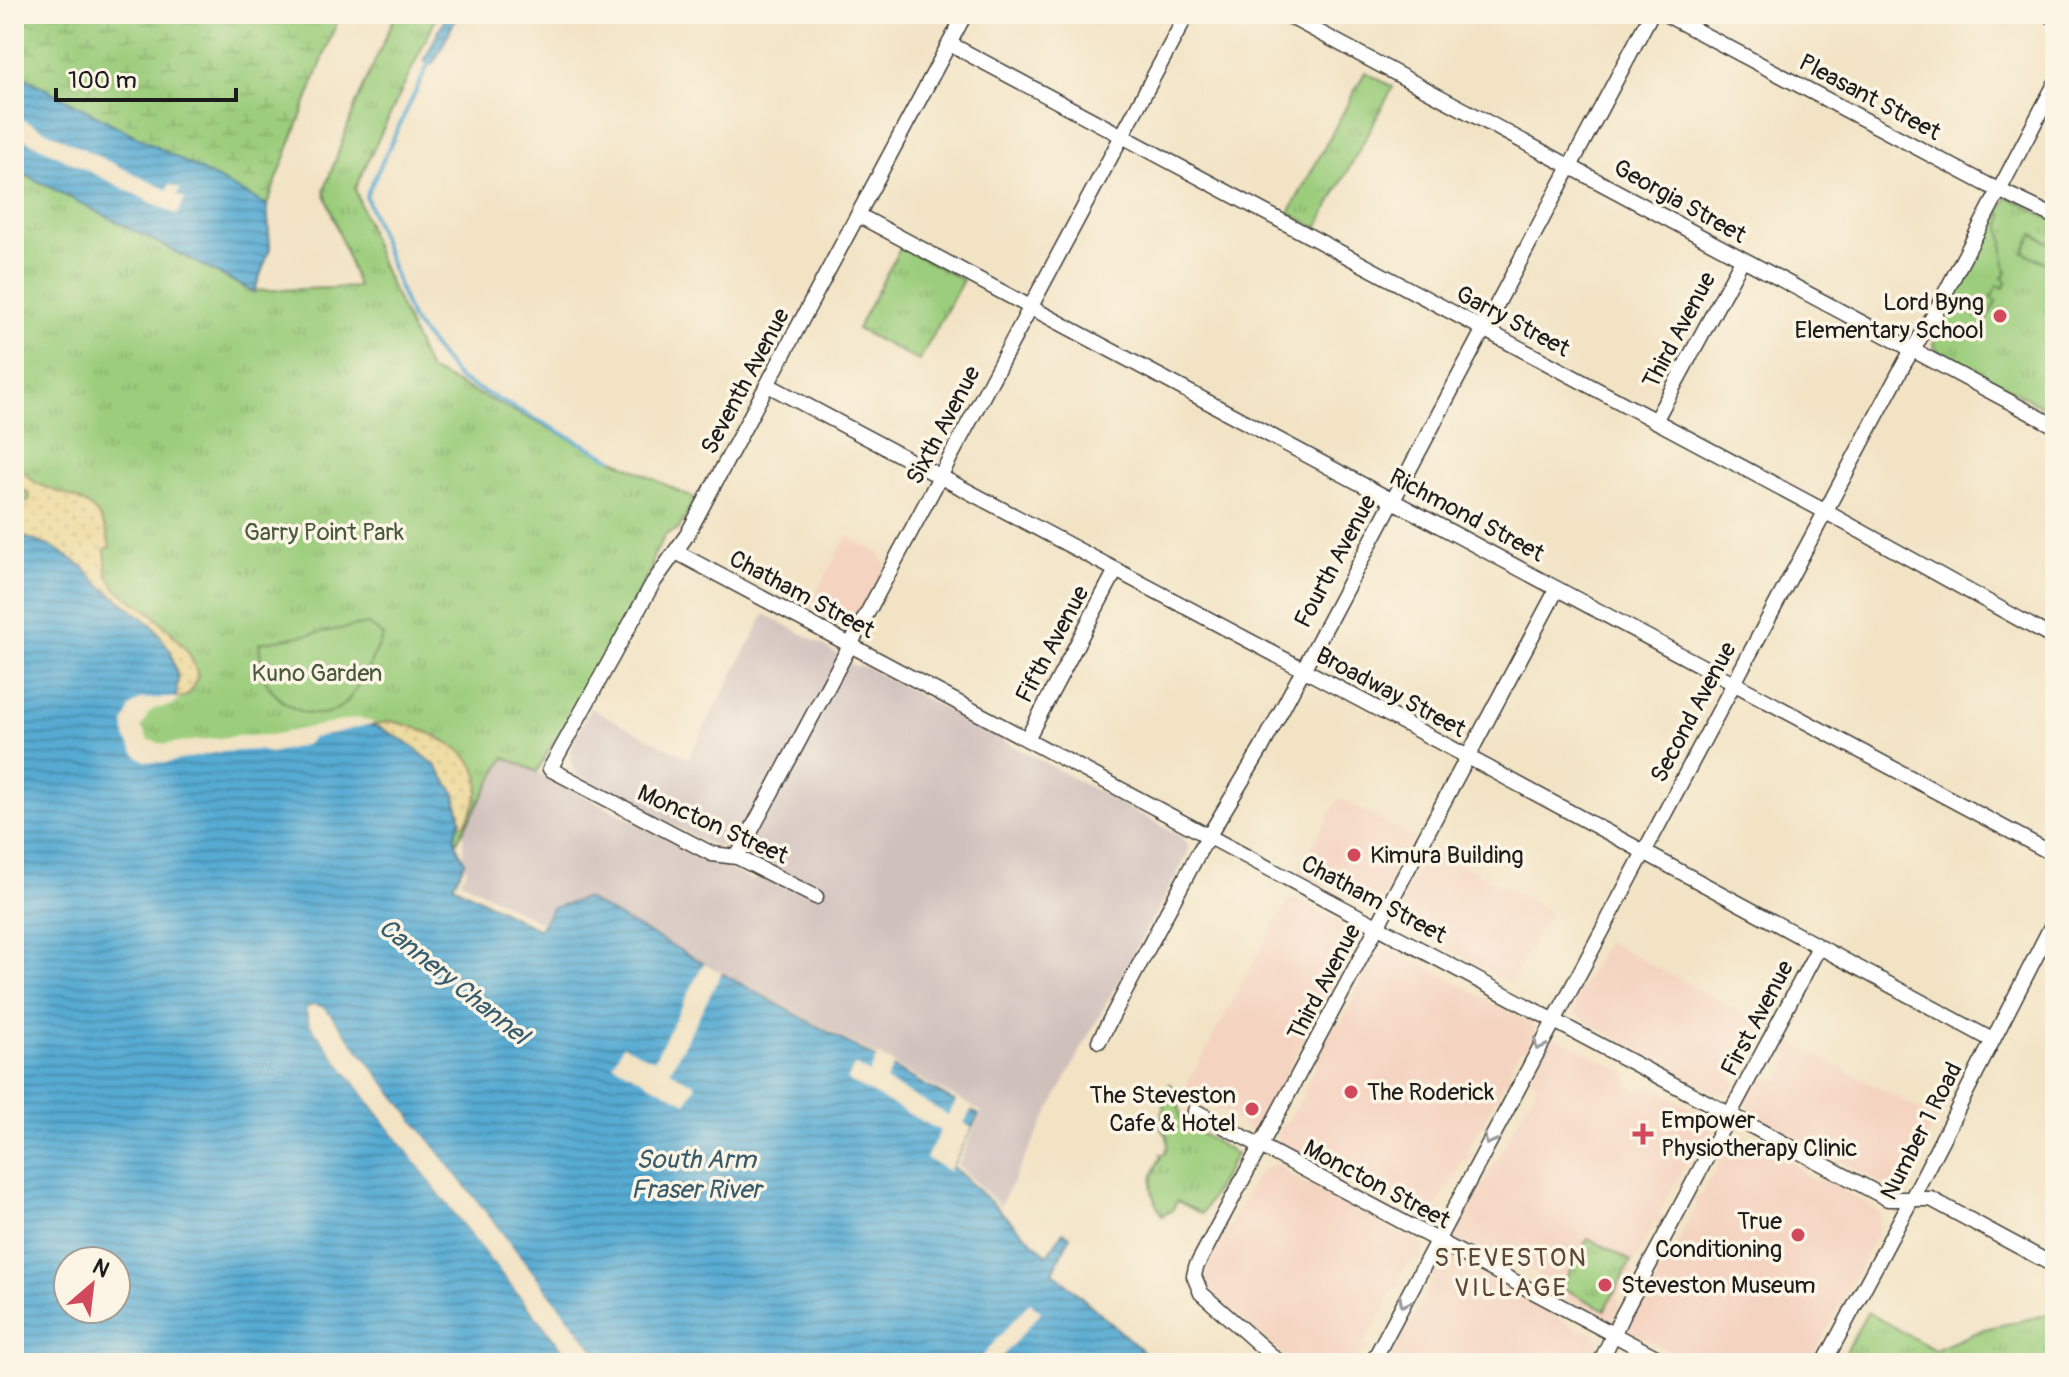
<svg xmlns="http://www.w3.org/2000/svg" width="2069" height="1377" font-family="Pangolin,sans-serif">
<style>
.built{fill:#f4d3c0}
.industrial{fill:#d0c0bc}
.grass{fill:url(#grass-tufts);stroke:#5c744c;stroke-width:2}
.wetland{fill:url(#wetland-marsh);stroke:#5c744c;stroke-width:2}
.sand{fill:url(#sand-dots);stroke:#857b5d;stroke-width:2}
.garden{fill:#9bcd7c;stroke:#5c744c;stroke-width:2}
.water{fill:url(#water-rules);stroke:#3a6478;stroke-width:2;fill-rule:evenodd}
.pier{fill:#f2e3c5}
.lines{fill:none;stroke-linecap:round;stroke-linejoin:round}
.stream{stroke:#57abd3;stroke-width:4}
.minor-casing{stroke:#3c3a35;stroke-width:17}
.minor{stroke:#fff;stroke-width:14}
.oneway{stroke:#999}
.poi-dot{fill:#d1495b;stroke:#fcf5e5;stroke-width:3}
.labels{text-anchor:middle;stroke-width:7;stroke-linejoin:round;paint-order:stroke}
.street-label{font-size:24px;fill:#1c1c1c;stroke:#fcf5e5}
.poi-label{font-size:24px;fill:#1c1c1c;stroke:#fcf5e5;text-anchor:start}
.park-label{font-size:24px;fill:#485a3e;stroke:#fcf5e5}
.water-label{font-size:26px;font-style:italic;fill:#375c6e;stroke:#fcf5e5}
.neighbourhood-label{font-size:26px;letter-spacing:2px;fill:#5b473a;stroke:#fcf5e5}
</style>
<defs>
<pattern id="grass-tufts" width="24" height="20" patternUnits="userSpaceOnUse" patternTransform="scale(2)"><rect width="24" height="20" fill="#9bcd7c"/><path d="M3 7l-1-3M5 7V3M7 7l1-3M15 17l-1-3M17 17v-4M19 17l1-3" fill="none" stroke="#85af6b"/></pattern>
<pattern id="wetland-marsh" width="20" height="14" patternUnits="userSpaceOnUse" patternTransform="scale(2)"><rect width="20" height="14" fill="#9bcd7c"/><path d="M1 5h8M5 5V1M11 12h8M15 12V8" fill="none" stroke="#85af6b"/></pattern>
<pattern id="sand-dots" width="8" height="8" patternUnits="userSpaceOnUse" patternTransform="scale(2)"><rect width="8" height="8" fill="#eeda9e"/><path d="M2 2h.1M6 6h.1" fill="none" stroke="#ccba88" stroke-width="1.8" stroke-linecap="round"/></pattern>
<pattern id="water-rules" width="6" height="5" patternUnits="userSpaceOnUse" patternTransform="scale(2)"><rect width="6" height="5" fill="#57abd3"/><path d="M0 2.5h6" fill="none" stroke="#478aaa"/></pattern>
</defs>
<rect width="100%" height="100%" fill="#fcf5e5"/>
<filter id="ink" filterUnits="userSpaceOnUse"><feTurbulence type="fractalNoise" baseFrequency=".0125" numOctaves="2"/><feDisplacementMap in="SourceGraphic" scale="16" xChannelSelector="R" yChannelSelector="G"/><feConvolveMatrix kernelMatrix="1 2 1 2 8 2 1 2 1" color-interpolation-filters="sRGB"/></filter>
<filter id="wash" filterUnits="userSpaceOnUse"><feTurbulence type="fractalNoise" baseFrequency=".006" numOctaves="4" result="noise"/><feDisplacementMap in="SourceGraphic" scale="32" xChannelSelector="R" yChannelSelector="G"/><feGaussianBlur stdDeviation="1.8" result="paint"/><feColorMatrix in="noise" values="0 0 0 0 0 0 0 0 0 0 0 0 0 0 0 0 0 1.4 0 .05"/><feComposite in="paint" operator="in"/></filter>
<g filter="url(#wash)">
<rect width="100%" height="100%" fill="#f2e3c5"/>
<g class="built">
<polygon points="847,536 880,554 886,567 856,618 843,624 808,608"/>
<polygon points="1339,798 1414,838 1384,897 1374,906 1362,905 1299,871"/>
<polygon points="1429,847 1550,912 1511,984 1400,923 1396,913 1398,903"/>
<polygon points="1290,896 1353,929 1358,935 1359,942 1356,951 1346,960 1265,1112 1263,1123 1260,1128 1249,1130 1232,1116 1184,1090"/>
<polygon points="1607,941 1764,1025 1764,1032 1759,1043 1756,1044 1750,1034 1746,1037 1729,1070 1736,1084 1733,1089 1722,1094 1715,1093 1575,1015 1574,1001"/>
<polygon points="1381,947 1395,950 1531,1023 1537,1036 1535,1045 1520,1051 1508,1072 1510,1075 1517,1075 1505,1081 1484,1120 1493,1121 1481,1126 1466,1153 1467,1155 1474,1154 1474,1157 1462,1161 1436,1209 1445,1211 1443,1217 1431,1225 1421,1223 1416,1215 1294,1150 1285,1150 1277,1140 1278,1130 1290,1118 1315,1069 1316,1058 1332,1027 1342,1021 1367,972 1371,954"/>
<polygon points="1554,1038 1559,1038 1626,1073 1628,1086 1637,1091 1649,1086 1704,1115 1711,1122 1713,1129 1706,1145 1700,1137 1659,1213 1664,1226 1661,1228 1656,1220 1631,1268 1634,1281 1631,1280 1628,1274 1617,1295 1619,1309 1614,1317 1607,1319 1595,1316 1552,1293 1549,1286 1537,1279 1538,1273 1531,1269 1524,1273 1485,1252 1480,1253 1457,1242 1450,1230 1471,1189 1475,1195 1477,1195 1482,1186 1537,1085 1531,1076 1548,1041"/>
<polygon points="1784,1038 1937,1119 1902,1182 1892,1186 1885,1185 1752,1113 1747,1107 1746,1099 1756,1081 1780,1079 1792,1056 1772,1052 1775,1046"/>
<polygon points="1733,1134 1797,1165 1803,1174 1814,1180 1820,1178 1872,1206 1880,1214 1879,1229 1809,1363 1692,1363 1642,1336 1636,1338 1627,1329 1626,1322 1632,1307 1645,1303 1658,1279 1648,1280 1649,1276 1662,1272 1699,1201 1691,1202 1690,1198 1702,1194 1726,1150 1716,1150 1726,1136"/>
<polygon points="1273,1163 1283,1166 1286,1173 1327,1195 1334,1194 1354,1204 1357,1211 1406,1237 1415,1237 1422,1246 1423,1254 1419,1260 1407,1263 1398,1281 1406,1284 1394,1289 1363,1346 1372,1349 1361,1352 1354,1363 1292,1363 1208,1290 1205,1284 1206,1271 1259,1172"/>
<polygon points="1443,1254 1457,1259 1459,1265 1506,1290 1511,1289 1530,1298 1533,1304 1583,1332 1592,1332 1598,1340 1597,1352 1584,1355 1580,1363 1388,1363 1433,1279 1428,1265 1436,1257"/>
</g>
<polygon class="industrial" points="765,614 823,645 855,666 866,667 1181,836 1188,844 1188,854 1086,1040 1000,1206 958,1166 982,1112 585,899 552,908 543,924 460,880 467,869 463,860 464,828 505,756 753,881 763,862 702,841 575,773 572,768 571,748 590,708 688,758"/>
<g class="grass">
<polygon points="396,14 438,14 355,188 378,257 429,370 695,499 678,530 666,534 653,557 652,567 571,718 551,746 537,772 505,757 455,845 381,728 358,722 270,739 164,748 145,743 14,533 14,169 253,291 358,287 324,191 356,104"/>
<polygon points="1365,72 1393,87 1317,228 1289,213"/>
<polygon points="2008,196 2055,221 2055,413 1938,351 1933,344"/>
<polygon points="901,247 963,280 919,361 857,329"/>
<path d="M1170,1084L1177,1090L1181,1119L1185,1124L1236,1154L1202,1214L1177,1201L1172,1210L1162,1216C1149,1192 1147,1181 1161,1157L1160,1154H1164L1168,1145L1167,1135L1161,1129L1164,1098Z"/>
<polygon points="1588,1238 1631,1261 1605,1310 1561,1287"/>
<polygon points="1867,1312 1935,1350 1984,1329 2055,1313 2055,1363 1840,1363"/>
</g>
<polygon class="wetland" points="14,14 340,14 267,205 270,248 254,292 14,169"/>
<g class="sand">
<path d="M14,465L20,466C40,504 100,480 110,547L105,549L107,574L117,590L154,615L171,632L189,653L198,675C189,697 191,698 167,698L14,602V498L28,502L30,498L28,493L14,483Z"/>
<path d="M390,721C417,726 470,745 478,776C482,793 472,810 465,824H459L343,731Z"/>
</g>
<g class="garden">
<polygon points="2000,212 2003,215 2001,225 2006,273 2002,277 2006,281 2004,288 1998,285 1991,298 1997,301 1985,321 1953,303"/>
<polygon points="2033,234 2055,246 2055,268 2024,252"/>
<path d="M368,624L383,636C374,655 358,694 342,706C315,726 278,706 265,679C260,668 261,654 259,643Z"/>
</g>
<g class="water">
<polygon points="447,14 458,14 433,65 424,61"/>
<polygon points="14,72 267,205 270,248 254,292 14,169"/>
<path d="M14,533L54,548L82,566L101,586L152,625L170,650L178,678L176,698L145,712L140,736L155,746L270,739L358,722L381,728L408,743L435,765L455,794L461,820C451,838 455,845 465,862L453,885L539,930L552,908L585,898L979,1115L952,1166L1047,1255L1063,1232L1070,1236L1053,1272L1156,1363H604L325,1008L314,1005L306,1009L310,1024L492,1262L574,1363H14ZM68,1261H116V1309H68Z"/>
</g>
<g class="pier">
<polygon points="14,115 167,190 170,184 180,189 177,195 185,199 177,215 14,134"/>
<polygon points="167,698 180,698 173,705 154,709 148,714 142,728 148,740 164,744 237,736 270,735 358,718 376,723 313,738 305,745 270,753 258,750 219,752 165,763 145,761 135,754 126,739 124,723 130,707 141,699"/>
<polygon points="704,963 722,972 670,1071 696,1085 686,1103 613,1064 623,1045 654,1060"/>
<polygon points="314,1005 325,1008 604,1363 599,1363 323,1012 314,1009 310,1011 313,1022 408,1148 578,1363 575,1363 492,1262 310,1024 306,1009"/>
<polygon points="878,1055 894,1064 886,1081 948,1115 958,1098 973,1107 964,1123 972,1128 949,1171 926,1158 940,1131 847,1080 855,1065 869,1073"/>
<polygon points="1030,1302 1041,1312 1022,1334 996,1363 976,1363"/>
</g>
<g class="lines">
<polyline class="stream" points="430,61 366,196 411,319 459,379 612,459"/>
</g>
</g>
<g filter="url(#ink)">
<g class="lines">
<g class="minor-casing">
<g id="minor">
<polyline points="1285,14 2055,426"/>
<polyline points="1665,14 1986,184 2055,217"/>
<polyline points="2047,14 2055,18"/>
<polyline points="950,44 1826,512 2055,639"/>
<polyline points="858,215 2055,855"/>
<polyline points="768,385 1468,757 1992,1040"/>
<polyline points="1655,421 1742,260"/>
<polyline points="676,552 1888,1199 1931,1199 2055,1266"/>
<polyline points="1027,739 1116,570"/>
<polyline points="737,857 1187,14"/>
<polyline points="816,897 737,857 712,854 550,769 653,583 687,535 965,14"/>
<polyline points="1099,1041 1199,852 1261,749 1651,14"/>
<polyline points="1195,1111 1667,1363"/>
<polyline points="1280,1363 1201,1293 1194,1276 1196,1267 1557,589"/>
<polyline points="1372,1363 1905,362 1931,320 2055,84"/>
<polyline points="1600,1363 1622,1316 1819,947"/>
<polyline points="1824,1363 1911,1200 2055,919"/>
</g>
</g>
<use href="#minor" class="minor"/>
</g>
<defs><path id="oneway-chevron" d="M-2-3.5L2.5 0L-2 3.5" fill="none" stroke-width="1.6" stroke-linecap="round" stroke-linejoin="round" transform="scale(2)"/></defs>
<g class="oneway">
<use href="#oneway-chevron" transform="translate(1539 1045) rotate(118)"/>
<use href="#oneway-chevron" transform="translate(1489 1140) rotate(118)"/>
<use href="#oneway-chevron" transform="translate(1404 1302) rotate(118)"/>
</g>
</g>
<g class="poi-dot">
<circle cx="2000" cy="316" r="8"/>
<circle cx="1354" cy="855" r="8"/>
<circle cx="1351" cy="1092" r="8"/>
<circle cx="1252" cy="1109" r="8"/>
<path d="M1639 1122h8v8h8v8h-8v8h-8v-8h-8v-8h8z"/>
<circle cx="1798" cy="1235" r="8"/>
<circle cx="1605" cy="1285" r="8"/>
</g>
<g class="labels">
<g class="street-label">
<text transform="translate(1870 97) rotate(28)" y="8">Pleasant Street</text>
<text transform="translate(1680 201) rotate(29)" y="8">Georgia Street</text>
<text transform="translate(1513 321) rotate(28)" y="8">Garry Street</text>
<text transform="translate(1679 330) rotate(-62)" y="8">Third Avenue</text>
<text transform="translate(745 381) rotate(-62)" y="8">Seventh Avenue</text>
<text transform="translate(943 425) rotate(-62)" y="8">Sixth Avenue</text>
<text transform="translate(1467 515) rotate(28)" y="8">Richmond Street</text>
<text transform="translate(1335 561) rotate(-62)" y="8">Fourth Avenue</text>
<text transform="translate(802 594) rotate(28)" y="8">Chatham Street</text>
<text transform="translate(1052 644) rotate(-62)" y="8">Fifth Avenue</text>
<text transform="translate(1391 692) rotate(28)" y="8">Broadway Street</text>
<text transform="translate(1693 712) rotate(-62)" y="8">Second Avenue</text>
<text transform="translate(713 824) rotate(24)" y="8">Moncton Street</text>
<text transform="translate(1374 899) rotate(28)" y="8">Chatham Street</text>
<text transform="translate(1324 982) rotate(-62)" y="8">Third Avenue</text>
<text transform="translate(1757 1018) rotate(-62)" y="8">First Avenue</text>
<text transform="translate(1921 1131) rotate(-63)" y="8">Number 1 Road</text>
<text transform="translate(1377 1184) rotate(28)" y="8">Moncton Street</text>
</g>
<g class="poi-label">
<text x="1984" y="310" text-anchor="end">Lord Byng<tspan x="1984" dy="28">Elementary School</tspan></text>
<text x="1370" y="863">Kimura Building</text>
<text x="1367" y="1100">The Roderick</text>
<text x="1236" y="1103" text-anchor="end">The Steveston<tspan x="1236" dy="28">Cafe &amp; Hotel</tspan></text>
<text x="1661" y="1128">Empower<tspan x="1661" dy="28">Physiotherapy Clinic</tspan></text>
<text x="1782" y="1229" text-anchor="end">True<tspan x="1782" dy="28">Conditioning</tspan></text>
<text x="1621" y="1293">Steveston Museum</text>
</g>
<g class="park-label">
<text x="324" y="540">Garry Point Park</text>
<text x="317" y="681">Kuno Garden</text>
</g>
<g class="water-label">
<text transform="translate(454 981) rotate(39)" y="9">Cannery Channel</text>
<text x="696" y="1168">South Arm<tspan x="696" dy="30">Fraser River</tspan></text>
</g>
<g class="neighbourhood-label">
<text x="1511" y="1266">STEVESTON<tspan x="1511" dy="30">VILLAGE</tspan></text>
</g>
</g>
<rect width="2069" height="1377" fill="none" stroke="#fcf5e5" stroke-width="48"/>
<g transform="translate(92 1285) rotate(28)"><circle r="38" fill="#fcf5e5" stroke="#a29e95" stroke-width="2"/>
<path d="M0-6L14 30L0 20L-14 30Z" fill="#d1495b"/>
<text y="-12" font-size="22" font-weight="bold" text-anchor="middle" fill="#1c1c1c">N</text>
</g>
<path d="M56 88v12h180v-12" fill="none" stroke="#1c1c1c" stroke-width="4"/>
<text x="68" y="88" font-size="24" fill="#1c1c1c" stroke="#fcf5e5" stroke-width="6" paint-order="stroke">100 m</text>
</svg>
